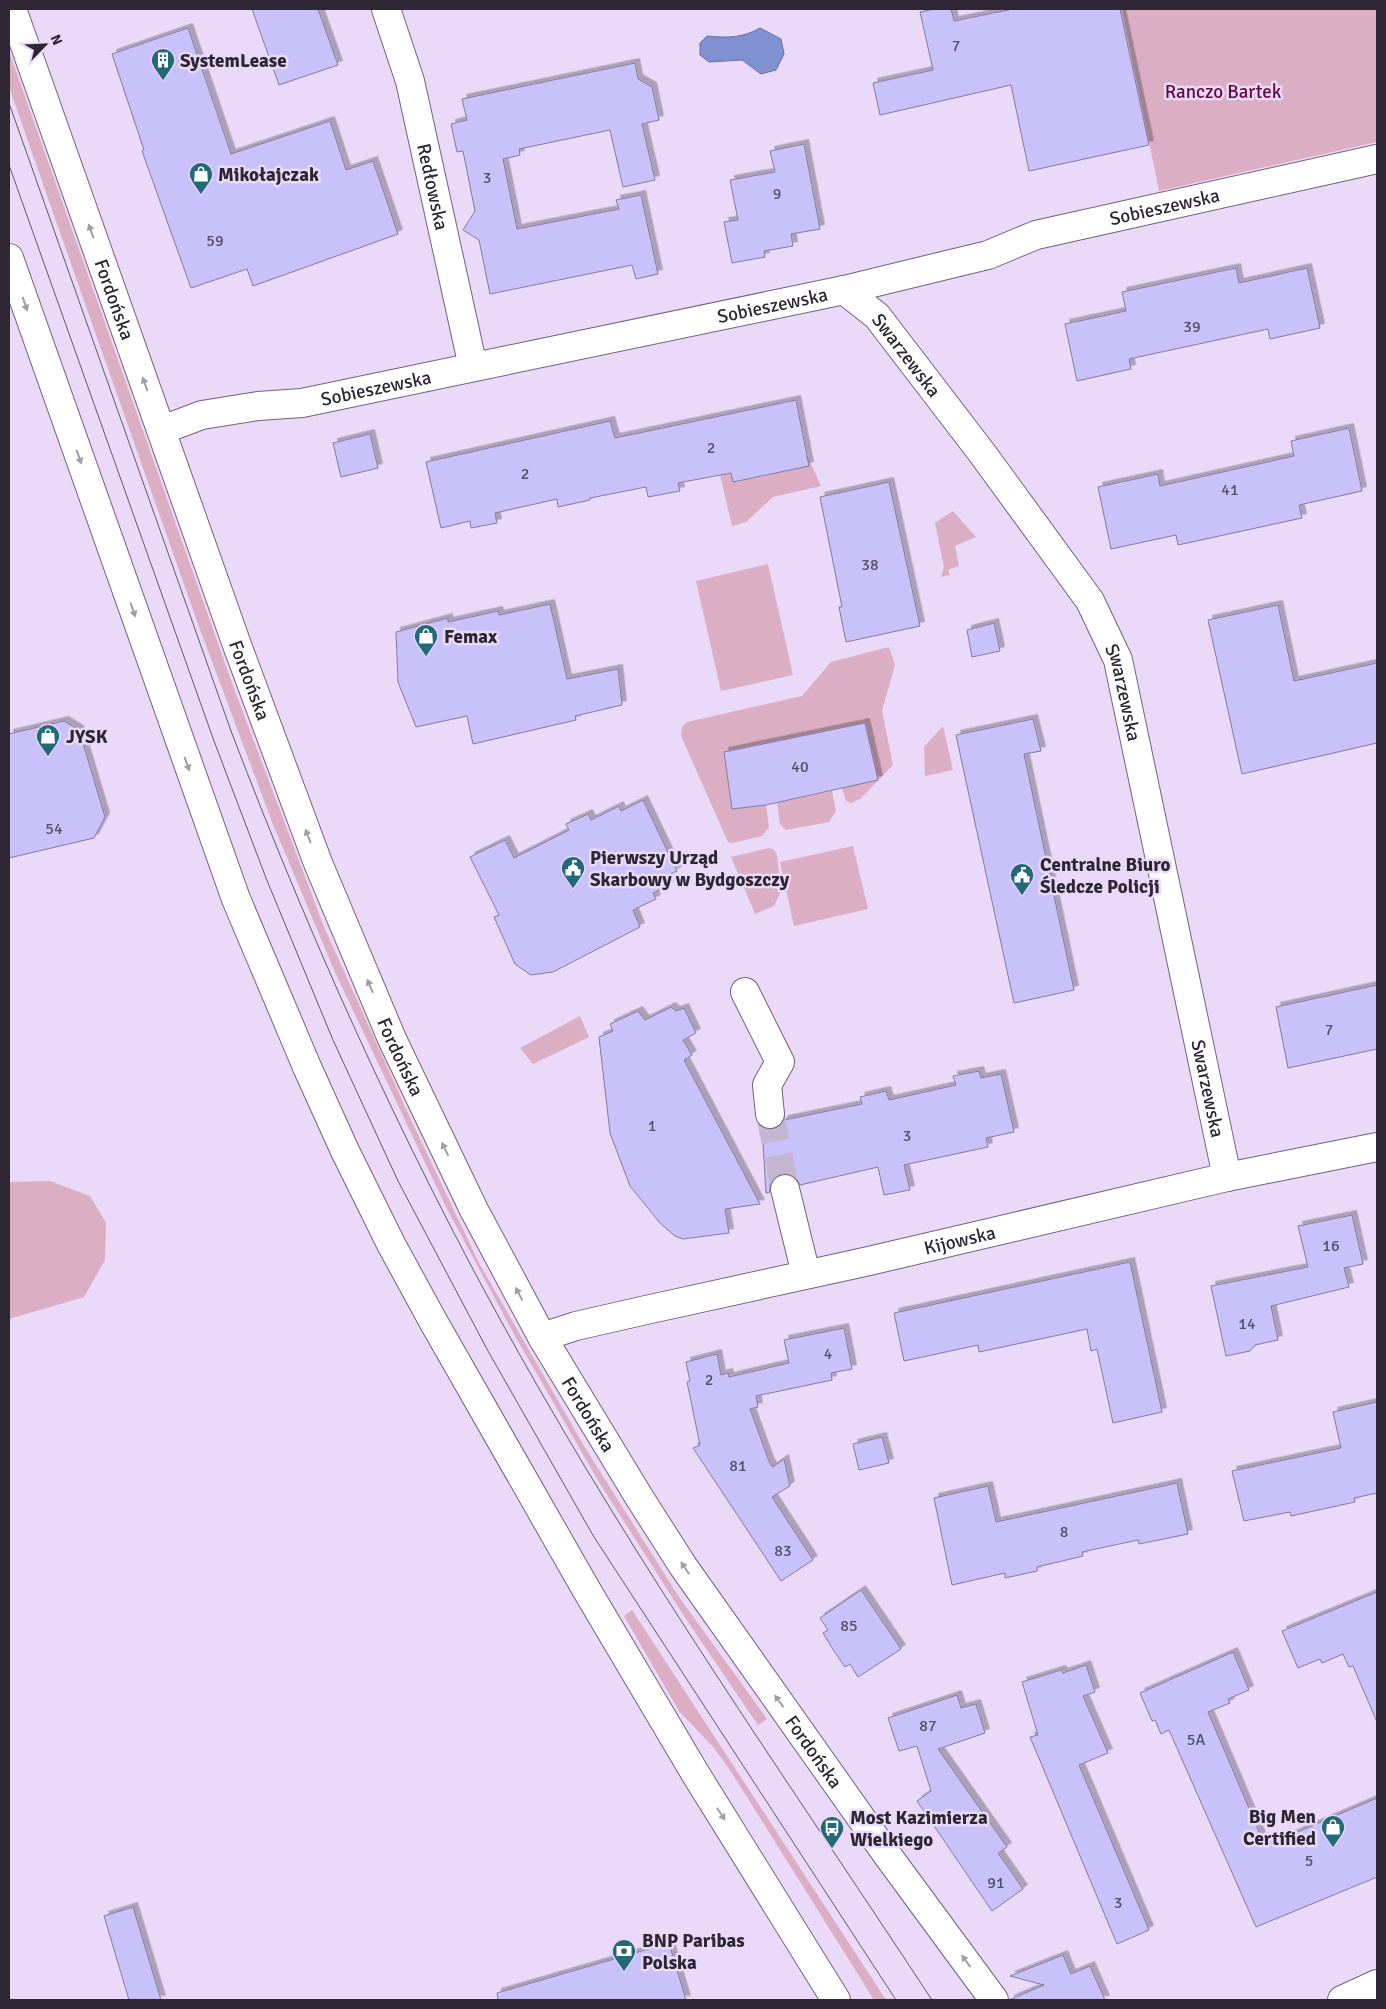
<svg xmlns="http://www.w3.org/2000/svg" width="1386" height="2009" font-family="Signika,sans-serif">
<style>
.green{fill:#dcaec3}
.water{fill:#8091d1;stroke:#6771a2}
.building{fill:#c9c1f9;stroke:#817c9b;filter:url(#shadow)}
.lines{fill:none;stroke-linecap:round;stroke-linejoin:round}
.minor-tunnel{stroke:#c4b5d1;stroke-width:28;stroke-dasharray:28 14;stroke-linecap:butt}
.minor-casing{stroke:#72627d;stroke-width:30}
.tertiary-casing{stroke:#72627d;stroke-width:30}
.secondary-casing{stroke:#72627d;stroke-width:30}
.minor{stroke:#fff;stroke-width:28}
.tertiary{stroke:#fff;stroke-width:28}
.secondary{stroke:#fff;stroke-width:28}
.tram{stroke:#615768;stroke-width:1}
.oneway{fill:#a19ea3}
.labels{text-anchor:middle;stroke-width:5;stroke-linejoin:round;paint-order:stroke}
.number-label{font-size:16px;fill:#554e64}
.poi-label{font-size:19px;font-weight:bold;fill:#2e2733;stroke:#ead9f8;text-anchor:start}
.park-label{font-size:19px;fill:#600940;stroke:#ead9f8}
.street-label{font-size:19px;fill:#2e2733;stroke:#ead9f8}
</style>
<defs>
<filter id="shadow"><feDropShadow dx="4.5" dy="-4.5" stdDeviation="0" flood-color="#0004"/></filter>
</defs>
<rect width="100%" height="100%" fill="#ead9f8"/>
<g class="green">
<polygon points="1122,9 1377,9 1377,142 1159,191"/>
<polygon points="9,51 232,683 324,927 413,1124 479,1263 584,1446 679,1597 767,1719 758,1725 686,1619 599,1482 515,1336 447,1209 334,970 272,822 198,624 76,278 9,87"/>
<polygon points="807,455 821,486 773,497 746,522 732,526 720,475 731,473 733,482 770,475 768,464"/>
<polygon points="953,511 976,537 955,546 959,566 948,570 950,575 941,577 944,567 935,523"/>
<polygon points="768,564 793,675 721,691 696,581"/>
<polygon points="889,647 895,665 882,711 893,765 860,799 851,803 846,801 842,788 877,779 865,723 724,752 732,809 766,805 769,827 762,836 733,843 728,842 681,736 682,727 687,722 802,696 831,662"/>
<polygon points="943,726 953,770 925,776 924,747"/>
<polygon points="832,791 836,811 829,822 786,830 780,824 777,803"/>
<polygon points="853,846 868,909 794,926 780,862"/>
<polygon points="769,848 774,850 777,855 781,891 774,906 755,914 731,857"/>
<polygon points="580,1016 589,1037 533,1064 520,1048"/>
<polygon points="50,1181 90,1196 106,1223 105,1260 84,1297 9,1319 9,1182"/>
<polygon points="632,1610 886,2000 874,2000 730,1770 714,1748 679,1711 624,1616"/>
</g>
<path class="water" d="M760,28L781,39L784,54L776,70L761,74L742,60L709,62L700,55V43L707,36C727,38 743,38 760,28Z"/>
<g class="building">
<polygon points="252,9 318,9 338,65 279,85"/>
<polygon points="935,9 951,9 954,21 1013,9 1120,9 1149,145 1029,171 1011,85 880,115 873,83 933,70 920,12"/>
<polygon points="188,28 231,154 330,121 346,170 373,161 398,234 253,286 247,269 191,288 142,151 144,150 112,54"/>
<polygon points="635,63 638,79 652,87 659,120 642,124 655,180 623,187 610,130 519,149 520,155 503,159 517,229 619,209 616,200 641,195 658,274 636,279 632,265 490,294 479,240 463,230 475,211 463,151 457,152 451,124 467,120 462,99"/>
<polygon points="804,144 820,229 791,234 793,246 764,251 765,257 732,263 724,222 738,220 730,180 775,172 770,151"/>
<polygon points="1236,268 1239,283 1307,268 1320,328 1270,339 1268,329 1129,359 1131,369 1077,381 1065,324 1126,311 1122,292"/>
<polygon points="796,400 809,466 733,482 731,473 678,483 680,491 648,497 646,487 590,498 590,500 558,507 557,499 495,513 497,523 471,528 470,521 441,528 426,462 610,421 615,438"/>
<polygon points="1349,428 1362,491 1299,505 1302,518 1178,545 1176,535 1111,549 1098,487 1158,474 1160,486 1294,456 1291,441"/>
<polygon points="370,434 378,468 341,477 333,443"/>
<polygon points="889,482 920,626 846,642 839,607 842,607 820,497"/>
<polygon points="550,604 567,679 618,669 622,705 575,716 576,720 473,744 467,716 416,727 398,682 396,632 448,618 448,622 498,611 499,615"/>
<polygon points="1278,605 1294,681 1377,663 1377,743 1242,774 1208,620"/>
<polygon points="994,623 1000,651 972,657 967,630"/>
<polygon points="1033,719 1041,751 1024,754 1074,990 1014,1003 956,735"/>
<polygon points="64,721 79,730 105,817 94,838 9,858 9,734"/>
<polygon points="865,723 878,780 766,805 732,809 724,752"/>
<polygon points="643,800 677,871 664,877 669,885 653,893 656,899 633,910 640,927 553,972 531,975 515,964 494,917 499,915 470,857 505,840 514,858 569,830 566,824 588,814 591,820 619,806 621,811"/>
<polygon points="1377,985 1377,1049 1288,1068 1276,1007"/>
<polygon points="671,1007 676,1011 684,1008 696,1033 683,1040 692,1055 684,1060 760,1204 725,1209 729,1233 683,1239 675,1236 660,1223 630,1186 610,1133 599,1037 613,1031 610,1024 638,1011 645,1020"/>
<polygon points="979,1071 981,1078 1001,1074 1014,1132 986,1138 988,1147 904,1165 910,1190 884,1195 878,1167 800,1185 796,1178 789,1174 782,1174 774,1178 770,1184 770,1192 766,1193 762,1127 772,1129 780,1126 784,1120 862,1104 860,1097 886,1091 889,1100 956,1085 953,1076"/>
<polygon points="1352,1215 1363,1264 1344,1268 1349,1287 1271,1306 1278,1340 1255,1345 1250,1351 1226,1356 1211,1286 1308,1267 1298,1226"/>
<polygon points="1130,1262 1162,1412 1113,1423 1097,1349 1091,1351 1087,1329 979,1352 978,1345 904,1361 894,1313"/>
<polygon points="844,1328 852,1369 831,1373 832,1380 756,1396 758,1407 750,1409 770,1464 773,1467 784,1459 790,1486 772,1497 813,1560 781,1581 693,1448 700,1445 687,1382 690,1381 686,1362 717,1354 721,1375 728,1373 729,1377 789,1363 784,1340"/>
<polygon points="1377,1402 1377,1493 1354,1498 1355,1502 1291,1516 1290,1512 1244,1521 1232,1471 1341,1448 1333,1412"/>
<polygon points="882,1437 889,1463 859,1470 853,1444"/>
<polygon points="1177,1483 1188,1534 1139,1544 1138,1540 1082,1552 1083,1556 1037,1567 1037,1571 1005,1578 1005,1573 952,1585 934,1498 988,1486 996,1522"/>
<polygon points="861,1590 901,1649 858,1677 850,1664 845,1667 834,1651 823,1633 828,1630 820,1618"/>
<polygon points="1377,1592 1377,1722 1353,1666 1349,1667 1343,1654 1322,1663 1320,1659 1298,1668 1282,1631"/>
<polygon points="1233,1652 1249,1690 1228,1699 1230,1703 1208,1712 1265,1846 1377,1798 1377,1877 1256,1927 1169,1730 1161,1734 1155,1720 1152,1721 1140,1693"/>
<polygon points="1086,1665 1095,1692 1083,1696 1108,1753 1079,1765 1149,1930 1117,1944 1030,1737 1038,1735 1022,1682 1061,1670 1063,1673"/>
<polygon points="957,1695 961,1708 976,1704 985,1733 938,1749 1007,1847 998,1853 1023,1889 992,1911 917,1801 931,1791 917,1746 899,1751 888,1718"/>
<polygon points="133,1907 161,2000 129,2000 104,1916"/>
<polygon points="669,1943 686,2000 498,2000 497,1993"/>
<polygon points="1063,1955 1071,1974 1090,1966 1105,2000 1009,2000 1044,1985 1010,1976"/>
</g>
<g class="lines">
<polyline class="minor-tunnel" points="770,1114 785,1189"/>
<g class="minor-casing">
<g id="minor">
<path id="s1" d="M386,9L410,81L473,367"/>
<path id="s2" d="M844,290L877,316L982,453L1090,601L1118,660L1227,1177"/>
<path id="s3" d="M162,430L202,415L258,406L302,403L844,290L988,255L1036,235L1377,159"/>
<polyline points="745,992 780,1062 767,1085 770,1114"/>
<polyline points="785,1189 803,1262 808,1273"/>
<path id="s4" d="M542,1337L576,1326L646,1310L869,1261L1227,1177L1377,1147"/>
</g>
</g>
<g class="tertiary-casing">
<polyline id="tertiary" points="1342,2000 1377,1984"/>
</g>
<g class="secondary-casing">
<g id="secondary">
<path id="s5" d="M12,9L237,645L318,863L392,1039L474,1210L542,1337L639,1497L683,1566L888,1856L994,2000"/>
<polyline points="9,258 236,899 307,1067 345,1151 391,1244 433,1321 586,1589 695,1773 836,2000"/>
</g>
</g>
<use href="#minor" class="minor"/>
<use href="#tertiary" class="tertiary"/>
<use href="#secondary" class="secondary"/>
<g class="tram">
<path d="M9,103L231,731C318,959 419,1181 541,1392C661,1601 800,1799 932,2000"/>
<polyline points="9,165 214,741 266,878 333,1040 398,1181 488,1351 594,1537 896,2000"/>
</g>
</g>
<defs><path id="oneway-solid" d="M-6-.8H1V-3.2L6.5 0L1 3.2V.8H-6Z" transform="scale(1.25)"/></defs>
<g class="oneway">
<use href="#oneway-solid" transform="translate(91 231) rotate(-110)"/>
<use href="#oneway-solid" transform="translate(25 304) rotate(71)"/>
<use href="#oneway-solid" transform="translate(145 384) rotate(-110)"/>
<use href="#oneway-solid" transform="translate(79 457) rotate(71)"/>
<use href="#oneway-solid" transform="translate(133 610) rotate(71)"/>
<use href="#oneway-solid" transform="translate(187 764) rotate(70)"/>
<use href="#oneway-solid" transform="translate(308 836) rotate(-111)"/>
<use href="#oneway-solid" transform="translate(370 986) rotate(-113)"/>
<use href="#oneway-solid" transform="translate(445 1149) rotate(-116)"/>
<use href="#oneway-solid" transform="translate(519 1294) rotate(-118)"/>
<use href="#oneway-solid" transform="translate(685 1568) rotate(-124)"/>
<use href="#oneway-solid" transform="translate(779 1701) rotate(-126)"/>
<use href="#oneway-solid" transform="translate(721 1814) rotate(57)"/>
<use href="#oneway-solid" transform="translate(966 1961) rotate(-126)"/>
</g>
<defs>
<g id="building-pin" transform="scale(1.25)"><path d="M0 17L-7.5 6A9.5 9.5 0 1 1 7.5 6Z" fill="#236a79" stroke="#ead9f8"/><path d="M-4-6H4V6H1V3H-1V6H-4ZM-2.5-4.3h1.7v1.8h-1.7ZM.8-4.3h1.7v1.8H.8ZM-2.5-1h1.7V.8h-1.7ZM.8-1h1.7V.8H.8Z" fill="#fff"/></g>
<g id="shop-pin" transform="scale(1.25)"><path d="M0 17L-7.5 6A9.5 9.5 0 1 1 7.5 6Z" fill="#236a79" stroke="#ead9f8"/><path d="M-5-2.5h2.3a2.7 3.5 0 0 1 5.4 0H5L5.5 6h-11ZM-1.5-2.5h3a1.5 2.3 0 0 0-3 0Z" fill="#fff"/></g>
<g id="civic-pin" transform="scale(1.25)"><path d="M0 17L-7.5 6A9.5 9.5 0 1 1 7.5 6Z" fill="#236a79" stroke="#ead9f8"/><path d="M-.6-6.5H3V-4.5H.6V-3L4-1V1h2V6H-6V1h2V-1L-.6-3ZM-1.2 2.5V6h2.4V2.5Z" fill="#fff"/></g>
<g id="bus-pin" transform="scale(1.25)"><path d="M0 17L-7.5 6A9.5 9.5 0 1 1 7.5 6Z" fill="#236a79" stroke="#ead9f8"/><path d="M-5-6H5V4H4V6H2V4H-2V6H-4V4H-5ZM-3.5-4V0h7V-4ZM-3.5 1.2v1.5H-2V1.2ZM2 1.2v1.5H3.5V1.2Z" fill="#fff"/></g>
<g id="bank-pin" transform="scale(1.25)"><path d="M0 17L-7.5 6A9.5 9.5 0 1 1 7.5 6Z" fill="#236a79" stroke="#ead9f8"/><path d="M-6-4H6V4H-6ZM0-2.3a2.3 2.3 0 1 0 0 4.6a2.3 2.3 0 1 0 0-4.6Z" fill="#fff"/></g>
</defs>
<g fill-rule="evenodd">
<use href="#building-pin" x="163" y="60"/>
<use href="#shop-pin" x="201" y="174"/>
<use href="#shop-pin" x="426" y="636"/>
<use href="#shop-pin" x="48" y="736"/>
<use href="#civic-pin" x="573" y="868"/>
<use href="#civic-pin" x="1022" y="875"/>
<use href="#shop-pin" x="1333" y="1827"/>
<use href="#bus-pin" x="832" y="1828"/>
<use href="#bank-pin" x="624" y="1951"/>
</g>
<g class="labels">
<g class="number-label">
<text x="956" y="51">7</text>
<text x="487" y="183">3</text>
<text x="777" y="199">9</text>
<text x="215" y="246">59</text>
<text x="1192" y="332">39</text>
<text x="711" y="453">2</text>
<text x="525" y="479">2</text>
<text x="1230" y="495">41</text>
<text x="870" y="570">38</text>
<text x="800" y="772">40</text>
<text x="54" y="834">54</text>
<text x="1329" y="1035">7</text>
<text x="652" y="1131">1</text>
<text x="907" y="1141">3</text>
<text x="1331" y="1251">16</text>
<text x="1247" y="1329">14</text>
<text x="828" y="1359">4</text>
<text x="709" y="1385">2</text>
<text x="738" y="1471">81</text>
<text x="1064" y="1537">8</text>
<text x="783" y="1556">83</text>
<text x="849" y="1631">85</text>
<text x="928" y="1731">87</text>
<text x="1196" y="1745">5A</text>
<text x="1309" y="1866">5</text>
<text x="996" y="1888">91</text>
<text x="1118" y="1908">3</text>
</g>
<g class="poi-label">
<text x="180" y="67">SystemLease</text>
<text x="218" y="181">Mikołajczak</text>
<text x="444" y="643">Femax</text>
<text x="66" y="743">JYSK</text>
<text x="590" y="864">Pierwszy Urząd<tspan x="590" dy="22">Skarbowy w Bydgoszczy</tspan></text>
<text x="1040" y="871">Centralne Biuro<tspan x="1040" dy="22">Śledcze Policji</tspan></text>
<text x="1316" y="1823" text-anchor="end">Big Men<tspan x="1316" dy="22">Certified</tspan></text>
<text x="850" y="1824">Most Kazimierza<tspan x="850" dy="22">Wielkiego</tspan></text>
<text x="642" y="1947">BNP Paribas<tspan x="642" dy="22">Polska</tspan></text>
</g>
<g class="park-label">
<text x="1223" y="98">Ranczo Bartek</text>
</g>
<g class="street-label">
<text dy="7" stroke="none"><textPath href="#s1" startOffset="184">Redłowska</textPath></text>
<text dy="7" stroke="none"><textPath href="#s3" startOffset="1029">Sobieszewska</textPath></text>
<text dy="7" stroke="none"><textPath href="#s5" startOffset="308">Fordońska</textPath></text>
<text dy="7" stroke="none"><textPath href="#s3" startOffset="624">Sobieszewska</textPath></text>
<text dy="7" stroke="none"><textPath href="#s2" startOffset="91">Swarzewska</textPath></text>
<text dy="7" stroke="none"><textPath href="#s3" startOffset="219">Sobieszewska</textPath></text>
<text dy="7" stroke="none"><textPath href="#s5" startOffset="712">Fordońska</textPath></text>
<text dy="7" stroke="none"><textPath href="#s2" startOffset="496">Swarzewska</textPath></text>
<text dy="7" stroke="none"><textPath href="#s5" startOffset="1118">Fordońska</textPath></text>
<text dy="7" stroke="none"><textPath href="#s2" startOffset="901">Swarzewska</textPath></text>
<text dy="7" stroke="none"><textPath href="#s4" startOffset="429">Kijowska</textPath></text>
<text dy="7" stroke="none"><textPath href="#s5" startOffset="1522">Fordońska</textPath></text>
<text dy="7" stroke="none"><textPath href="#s5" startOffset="1928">Fordońska</textPath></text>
</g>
</g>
<rect width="1386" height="2009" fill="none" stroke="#2e2733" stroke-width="20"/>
<g transform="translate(45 45) rotate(66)" stroke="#ead9f8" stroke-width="4" paint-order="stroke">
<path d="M0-4L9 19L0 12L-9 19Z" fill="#2e2733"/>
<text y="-8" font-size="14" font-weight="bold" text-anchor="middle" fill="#2e2733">N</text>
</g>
</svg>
